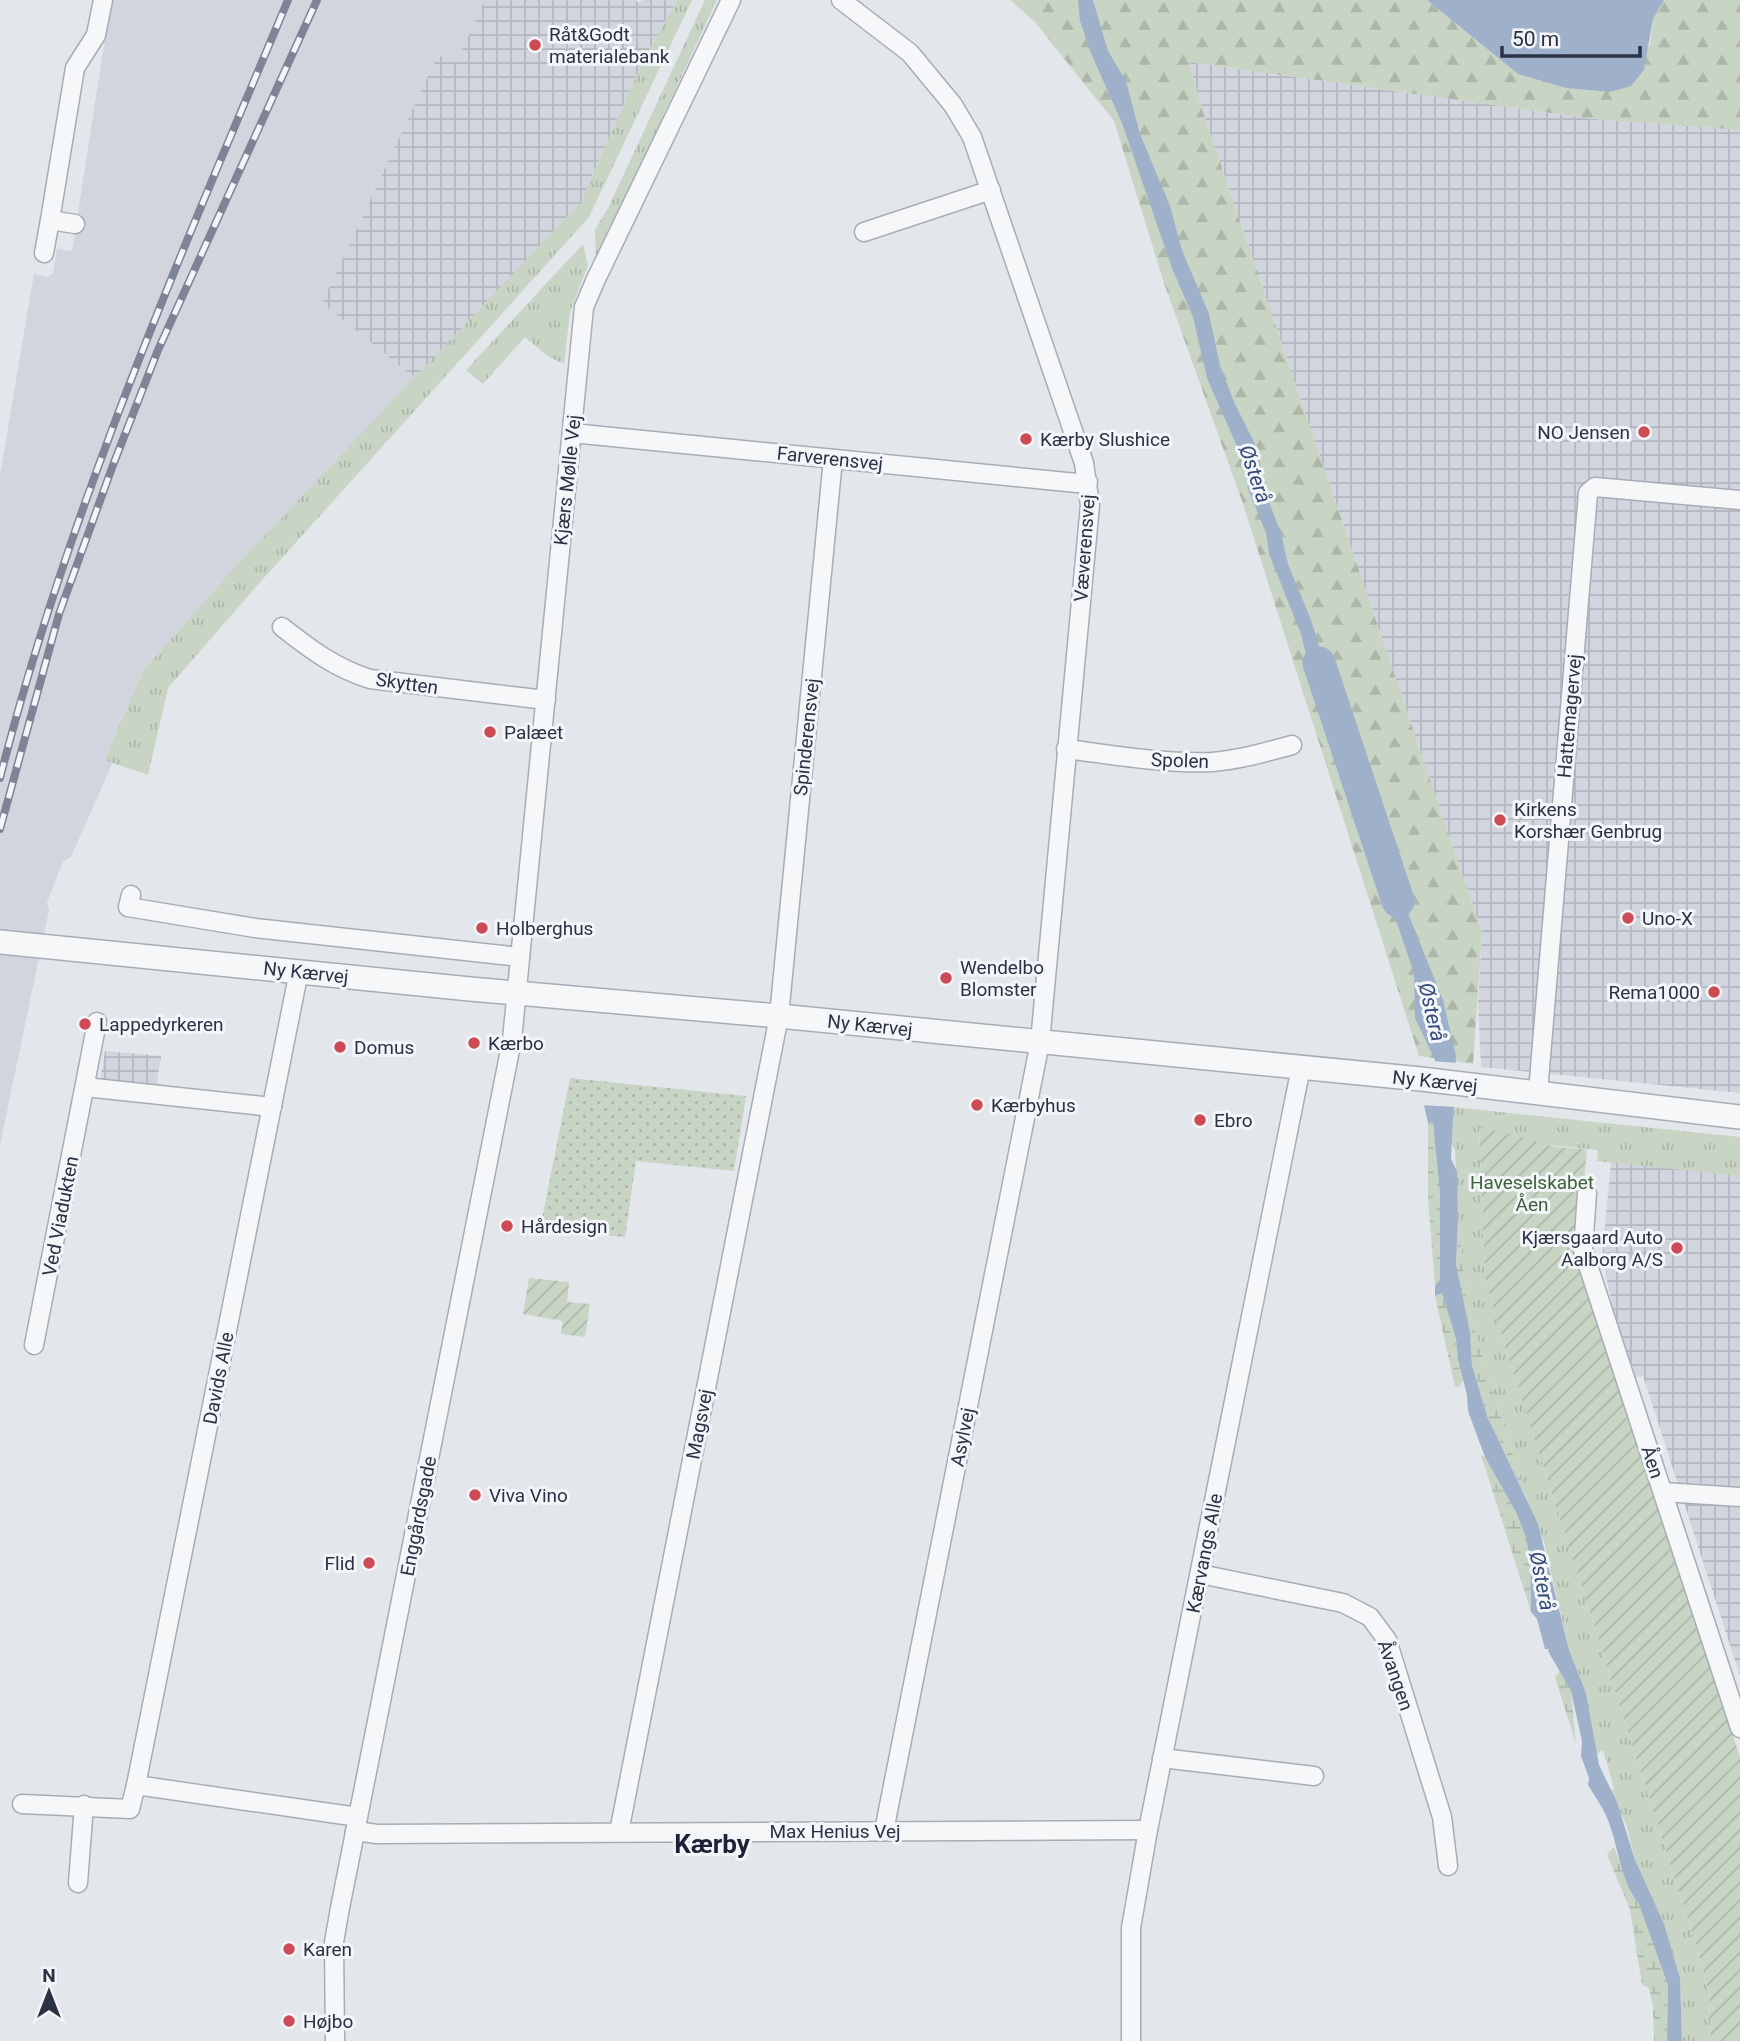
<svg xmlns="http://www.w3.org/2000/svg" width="1740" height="2041" font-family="Roboto,sans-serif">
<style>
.built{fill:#d2d5dd}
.industrial{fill:url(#industrial-grid)}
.grass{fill:url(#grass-tufts)}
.forest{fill:url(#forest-firs)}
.wetland{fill:url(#wetland-marsh)}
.park{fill:url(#park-dots)}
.garden{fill:url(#garden-furrows)}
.water{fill:#9fb1ca}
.pier{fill:#e3e6eb}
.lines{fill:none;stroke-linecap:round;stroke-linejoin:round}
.river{stroke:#9fb1ca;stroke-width:33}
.minor-casing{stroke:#a8acb6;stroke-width:21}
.tertiary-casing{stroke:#a8acb6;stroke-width:26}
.minor{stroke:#f6f7f9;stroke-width:18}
.tertiary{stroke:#f6f7f9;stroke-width:23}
.rail-casing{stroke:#7d8495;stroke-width:8}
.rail{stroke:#f3f5f8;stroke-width:5;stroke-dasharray:16;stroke-linecap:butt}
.poi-dot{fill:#cd4b55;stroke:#f3f5f8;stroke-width:2.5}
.labels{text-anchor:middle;stroke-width:6;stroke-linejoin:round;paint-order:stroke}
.poi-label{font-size:19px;fill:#2b3244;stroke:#f3f5f8;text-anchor:start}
.street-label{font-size:19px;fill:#2b3244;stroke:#f3f5f8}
.park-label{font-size:19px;fill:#3d5f39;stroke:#f3f5f8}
.water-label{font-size:21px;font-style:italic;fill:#354e77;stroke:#f3f5f8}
.district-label{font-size:26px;font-weight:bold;fill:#1d2335;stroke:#f3f5f8}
</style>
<defs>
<pattern id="industrial-grid" width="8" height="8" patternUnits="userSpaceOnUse" patternTransform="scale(1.75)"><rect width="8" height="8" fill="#d2d5dd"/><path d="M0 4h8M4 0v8" fill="none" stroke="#b4b7bf"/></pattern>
<pattern id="grass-tufts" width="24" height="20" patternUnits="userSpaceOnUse" patternTransform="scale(1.75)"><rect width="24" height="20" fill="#c8d5c5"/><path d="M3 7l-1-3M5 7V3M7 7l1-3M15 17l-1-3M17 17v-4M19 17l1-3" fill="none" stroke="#acb7aa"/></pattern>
<pattern id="forest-firs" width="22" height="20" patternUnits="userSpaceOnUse" patternTransform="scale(1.75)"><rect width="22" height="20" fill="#c8d5c5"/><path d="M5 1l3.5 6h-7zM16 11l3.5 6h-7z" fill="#acb7aa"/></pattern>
<pattern id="wetland-marsh" width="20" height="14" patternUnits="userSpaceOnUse" patternTransform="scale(1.75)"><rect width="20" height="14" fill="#c8d5c5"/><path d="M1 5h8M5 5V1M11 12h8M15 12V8" fill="none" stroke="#acb7aa"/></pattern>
<pattern id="park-dots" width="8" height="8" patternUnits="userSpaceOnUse" patternTransform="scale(1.75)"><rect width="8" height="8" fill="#c8d5c5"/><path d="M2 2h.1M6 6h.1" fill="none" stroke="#acb7aa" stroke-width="1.8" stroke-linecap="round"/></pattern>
<pattern id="garden-furrows" width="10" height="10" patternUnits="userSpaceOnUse" patternTransform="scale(1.75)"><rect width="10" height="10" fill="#c8d5c5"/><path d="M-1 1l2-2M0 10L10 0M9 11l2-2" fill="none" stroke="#acb7aa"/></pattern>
</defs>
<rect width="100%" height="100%" fill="#e3e6eb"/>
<polygon class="built" points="111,0 485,0 456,63 438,56 322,303 415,378 230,572 143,671 104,759 112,763 109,771 71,857 63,862 47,902 49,910 0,1145 0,475 34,274 48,277 53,273 57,249 72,251"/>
<g class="industrial">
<polygon points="485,0 636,0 638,3 643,0 677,0 643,61 580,203 415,378 322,303 438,55 456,63"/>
<polygon points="1189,62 1594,119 1740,130 1740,1093 1481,1067 1478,1004 1482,932 1203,112"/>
<polygon points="105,1051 161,1056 157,1081 161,1091 99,1085"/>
<polygon points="1613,1141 1740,1153 1740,1676 1643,1376 1636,1377 1615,1318 1602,1257"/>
</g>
<g class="grass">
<polygon points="677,0 692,0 589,217 254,589 168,688 148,775 104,760 143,671 230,572 580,203 643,61"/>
<polygon points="705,0 717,0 596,260 595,230 608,208"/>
<polygon points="583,244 588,265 570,312 564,364 547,356 525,337 483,384 466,370"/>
<polygon points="1452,1107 1740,1137 1740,1176 1597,1161 1598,1150 1549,1145 1479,1127 1485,1277 1497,1322 1697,1948 1709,1993 1711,2041 1682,2041 1680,1978 1635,1860 1626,1824 1611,1792 1614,1788 1603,1750 1596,1755 1586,1693 1569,1650 1544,1542 1527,1500 1467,1304 1458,1219 1455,1150 1451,1141"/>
</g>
<polygon class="forest" points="1010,0 1427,0 1518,74 1650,46 1653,19 1664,0 1740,0 1740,130 1594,119 1189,62 1203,112 1482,932 1473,1064 1419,1056 1242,501 1164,283 1114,121 1035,22"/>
<g class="wetland">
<polygon points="1433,1122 1440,1194 1440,1280 1435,1286 1428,1199 1428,1123"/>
<polygon points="1458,1219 1467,1304 1527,1500 1487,1416 1472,1365 1470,1332 1456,1264"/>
<polygon points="1442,1292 1456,1339 1458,1360 1463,1380 1460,1386 1455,1387 1435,1296"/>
<path d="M1481,1455L1485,1457C1499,1483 1521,1511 1527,1540C1531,1564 1530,1588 1531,1612Z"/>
<polygon points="1560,1671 1571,1691 1576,1744 1555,1677"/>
<polygon points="1614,1847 1631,1893 1639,1904 1655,1944 1668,1985 1667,2041 1654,2041 1653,2006 1649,1988 1642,1985 1630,1910 1607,1854"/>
</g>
<polygon class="park" points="570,1078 746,1096 734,1171 636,1161 625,1237 540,1229"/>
<g class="garden">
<path d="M1479,1126C1502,1133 1527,1138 1549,1145C1559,1149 1575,1147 1587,1150L1580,1221L1705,1650L1740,1757V2041H1711L1709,1993L1697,1948L1497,1322L1485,1277Z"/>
<polygon points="529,1278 569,1282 567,1302 590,1304 585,1337 561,1334 563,1321 523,1314"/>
</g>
<g class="water">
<path d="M1078,0H1093L1108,51L1126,81L1140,134L1170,206L1182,250L1209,314L1220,366L1235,404L1257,448L1266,494L1281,533L1288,564L1311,620L1324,661L1335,716L1351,761L1367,795L1382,856L1387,861L1443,1000L1456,1056L1451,1159L1457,1171L1458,1219L1456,1264L1470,1332L1472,1365L1487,1416L1538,1524L1569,1650L1586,1693L1599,1765L1617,1802L1635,1860L1664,1924L1680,1978L1682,2041H1667L1668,1985L1639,1904C1621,1882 1619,1850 1609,1823C1605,1810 1595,1797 1588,1785L1589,1778L1581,1756L1582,1741L1571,1691L1548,1651L1549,1649H1545L1537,1619L1531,1612L1530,1561L1526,1537L1516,1512L1485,1457L1468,1411L1467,1395L1458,1360L1456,1339L1442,1293L1435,1296V1286L1440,1280V1194L1433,1122L1428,1123L1424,1105L1431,1093L1435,1060L1415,1018L1414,973L1393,912L1373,876L1365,850L1356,806L1341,776L1328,740L1301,634L1269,554L1266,533L1248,489L1243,460L1207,378L1193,317L1172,268L1122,123L1090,51L1080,21Z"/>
<polygon points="1427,0 1664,0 1653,19 1644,70 1631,86 1610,92 1566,88 1518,74"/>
</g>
<polygon class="pier" points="1431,1061 1459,1063 1456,1107 1421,1105 1428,1091"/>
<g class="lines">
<polyline class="river" points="1319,663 1398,901"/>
<g class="minor-casing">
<g id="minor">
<polyline points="841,0 910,53 953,105 972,137 1084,463 1090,505 1040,1042 884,1831"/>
<polyline points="50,220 75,68 96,35 103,0"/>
<polyline points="864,232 991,190"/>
<polyline points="44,253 50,220 75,224"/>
<polyline points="572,433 1077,483 1088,482"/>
<path d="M282,627C310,649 335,668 370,679L546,700"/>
<path d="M1066,749C1114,755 1164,764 1212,762C1240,760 1266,752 1292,745"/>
<polyline points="131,895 128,907 255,928 520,957"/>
<polyline points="299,971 136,1785 358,1817"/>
<polyline points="85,1087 272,1107"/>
<polyline points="1538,1092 1588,493 1595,487 1740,500"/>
<polyline points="1587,1193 1583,1250 1740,1728"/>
<polyline points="34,1345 97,1022"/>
<polyline points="1663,1492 1740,1497"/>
<polyline points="1200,1574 1343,1603 1370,1617 1387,1640 1442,1817 1448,1866"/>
<polyline points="1162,1758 1314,1776"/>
<polyline points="22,1804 130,1809 136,1785"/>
<polyline points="355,1831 377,1834 1148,1830"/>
<polyline points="619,1832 779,1016 833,459"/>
<polyline points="78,1883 84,1805"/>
<polyline points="335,2041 334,1942 340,1908 512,1040 584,307 596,279 731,0"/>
<polyline points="1131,2041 1131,1928 1148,1830 1301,1067"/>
</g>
</g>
<g class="tertiary-casing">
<polyline id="tertiary" points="0,942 470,989 779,1016 1421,1079 1740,1117"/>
</g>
<use href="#minor" class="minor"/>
<use href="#tertiary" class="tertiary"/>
<g class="rail-casing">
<g id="rail">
<path d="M0,778C68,510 181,255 288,0"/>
<polyline points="0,829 59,614 113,465 158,350 317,0"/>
</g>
</g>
<use href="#rail" class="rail"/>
</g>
<g class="poi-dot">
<circle cx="535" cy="45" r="7"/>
<circle cx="1644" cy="432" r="7"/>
<circle cx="1026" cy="439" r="7"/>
<circle cx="490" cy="732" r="7"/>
<circle cx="1500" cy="820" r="7"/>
<circle cx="1628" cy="918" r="7"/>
<circle cx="482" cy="928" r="7"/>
<circle cx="946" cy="978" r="7"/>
<circle cx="1714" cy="992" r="7"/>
<circle cx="85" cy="1024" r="7"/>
<circle cx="474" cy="1043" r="7"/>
<circle cx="340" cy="1047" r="7"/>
<circle cx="977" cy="1105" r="7"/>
<circle cx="1200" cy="1120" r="7"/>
<circle cx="507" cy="1226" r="7"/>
<circle cx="1677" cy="1248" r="7"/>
<circle cx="475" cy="1495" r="7"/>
<circle cx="369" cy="1563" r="7"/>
<circle cx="289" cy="1949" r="7"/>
<circle cx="289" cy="2021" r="7"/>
</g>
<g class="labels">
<g class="poi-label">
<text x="549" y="41">Råt&amp;Godt<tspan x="549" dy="22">materialebank</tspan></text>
<text x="1630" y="439" text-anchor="end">NO Jensen</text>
<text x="1040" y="446">Kærby Slushice</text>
<text x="504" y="739">Palæet</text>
<text x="1514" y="816">Kirkens<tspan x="1514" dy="22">Korshær Genbrug</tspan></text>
<text x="1642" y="925">Uno-X</text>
<text x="496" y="935">Holberghus</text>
<text x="960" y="974">Wendelbo<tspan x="960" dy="22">Blomster</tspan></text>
<text x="1700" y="999" text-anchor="end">Rema1000</text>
<text x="99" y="1031">Lappedyrkeren</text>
<text x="488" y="1050">Kærbo</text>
<text x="354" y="1054">Domus</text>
<text x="991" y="1112">Kærbyhus</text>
<text x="1214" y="1127">Ebro</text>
<text x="521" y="1233">Hårdesign</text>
<text x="1663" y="1244" text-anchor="end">Kjærsgaard Auto<tspan x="1663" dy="22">Aalborg A/S</tspan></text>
<text x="489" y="1502">Viva Vino</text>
<text x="355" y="1570" text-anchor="end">Flid</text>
<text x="303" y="1956">Karen</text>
<text x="303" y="2028">Højbo</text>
</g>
<g class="street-label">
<text transform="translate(830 458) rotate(6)" y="7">Farverensvej</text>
<text transform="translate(567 480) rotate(-84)" y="7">Kjærs Mølle Vej</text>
<text transform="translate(1084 548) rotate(-86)" y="7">Væverensvej</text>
<text transform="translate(407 683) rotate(8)" y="7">Skytten</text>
<text transform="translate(1569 716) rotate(-85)" y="7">Hattemagervej</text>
<text transform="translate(806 737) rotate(-84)" y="7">Spinderensvej</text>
<text transform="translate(1180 760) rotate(2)" y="7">Spolen</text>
<text transform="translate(306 972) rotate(6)" y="7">Ny Kærvej</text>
<text transform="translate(870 1025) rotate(6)" y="7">Ny Kærvej</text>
<text transform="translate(1435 1081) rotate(6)" y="7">Ny Kærvej</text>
<text transform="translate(60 1216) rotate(-79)" y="7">Ved Viadukten</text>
<text transform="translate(218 1378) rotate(-79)" y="7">Davids Alle</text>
<text transform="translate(699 1424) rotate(-79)" y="7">Magsvej</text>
<text transform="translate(962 1437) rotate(-79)" y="7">Asylvej</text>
<text transform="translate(1653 1462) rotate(72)" y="7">Åen</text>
<text transform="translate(418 1516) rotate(-79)" y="7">Enggårdsgade</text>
<text transform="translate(1204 1553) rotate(-79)" y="7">Kærvangs Alle</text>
<text transform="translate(1396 1675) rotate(71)" y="7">Åvangen</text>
<text x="835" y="1838">Max Henius Vej</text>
</g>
<g class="park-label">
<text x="1532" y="1189">Haveselskabet<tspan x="1532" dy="22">Åen</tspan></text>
</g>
<g class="water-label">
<text transform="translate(1255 474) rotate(71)" y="7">Østerå</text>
<text transform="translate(1432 1012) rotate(77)" y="7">Østerå</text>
<text transform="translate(1542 1581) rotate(79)" y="7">Østerå</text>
</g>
<g class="district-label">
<text x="712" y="1853">Kærby</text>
</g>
</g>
<g transform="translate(49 1992)" stroke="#f3f5f8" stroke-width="5" paint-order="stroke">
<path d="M0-5L12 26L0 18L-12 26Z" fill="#2b3244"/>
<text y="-10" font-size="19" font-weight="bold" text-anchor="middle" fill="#2b3244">N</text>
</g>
<path d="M1502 46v10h138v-10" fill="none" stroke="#2b3244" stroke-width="3.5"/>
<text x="1512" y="46" font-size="21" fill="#2b3244" stroke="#f3f5f8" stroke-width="5" paint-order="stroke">50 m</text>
</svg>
